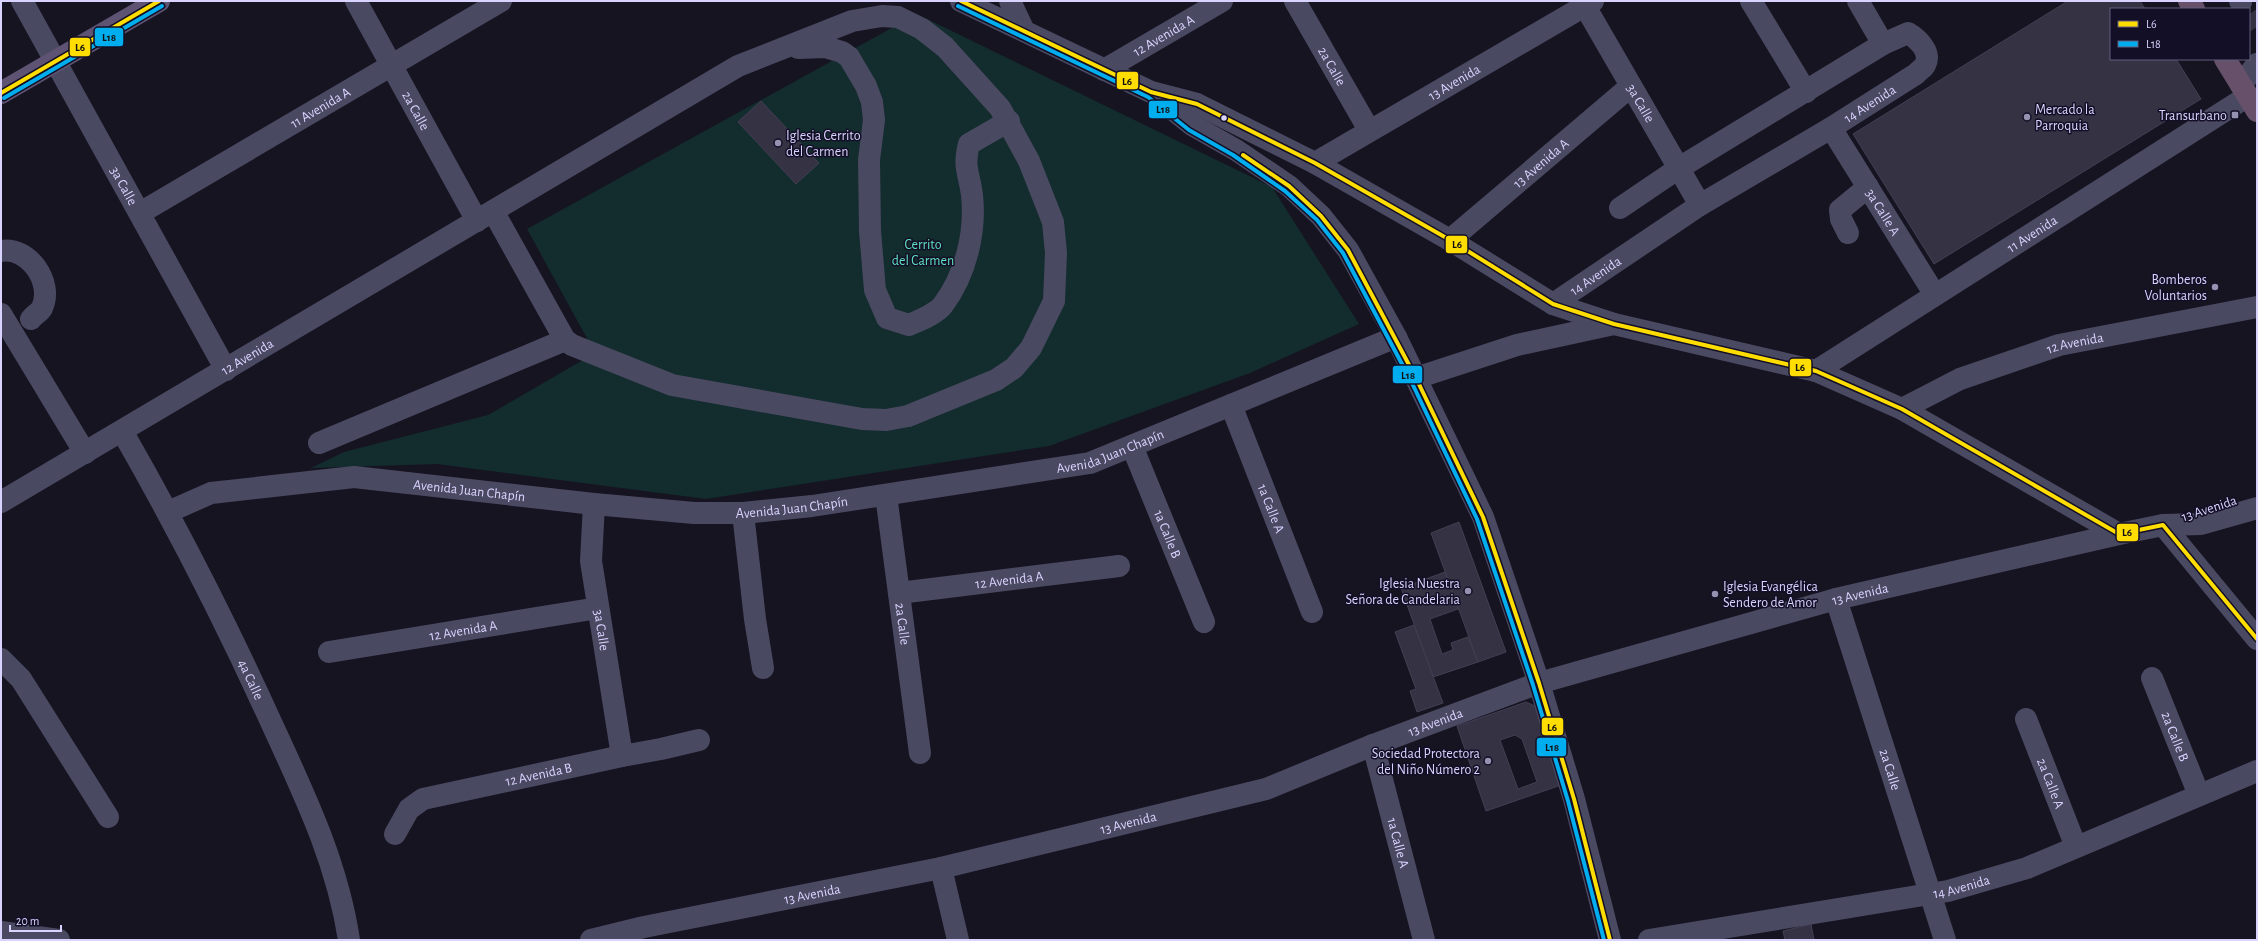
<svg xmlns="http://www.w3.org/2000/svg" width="2258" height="941" font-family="'Alegreya Sans',sans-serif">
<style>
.green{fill:#132c2d}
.building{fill:#343243;stroke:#433f54;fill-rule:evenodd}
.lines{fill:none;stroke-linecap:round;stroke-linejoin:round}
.minor-tunnel{stroke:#333142;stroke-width:22;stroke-dasharray:22 11;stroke-linecap:butt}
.minor{stroke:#4a4962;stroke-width:22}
.major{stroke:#5e5373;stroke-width:22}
.highway{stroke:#67516a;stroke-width:22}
.bus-1-casing{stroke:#130f26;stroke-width:7}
.bus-2-casing{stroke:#130f26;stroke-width:7}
.bus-1{stroke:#fd0;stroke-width:4}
.bus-2{stroke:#00aeef;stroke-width:4}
.poi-dot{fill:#9591b1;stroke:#130f26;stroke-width:1.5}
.bus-dot{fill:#d9d4ff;stroke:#130f26;stroke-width:1.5}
.labels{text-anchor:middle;stroke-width:3;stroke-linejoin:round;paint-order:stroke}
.street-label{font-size:14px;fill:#d9d4ff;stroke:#130f26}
.poi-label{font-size:14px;fill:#d9d4ff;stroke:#130f26;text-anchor:end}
.park-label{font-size:14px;fill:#5fe0c0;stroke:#130f26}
.line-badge{stroke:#130f26;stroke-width:1.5}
.pale-badge-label{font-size:11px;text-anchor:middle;font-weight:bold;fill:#111}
</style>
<rect width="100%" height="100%" fill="#161421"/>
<polygon class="green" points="917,14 1272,187 1359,324 1250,373 1049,446 706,499 437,464 311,468 344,452 488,415 595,353 527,229"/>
<g class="building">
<polygon points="2068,1 2140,1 2145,9 2111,9 2111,59 2176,59 2201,99 1934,264 1853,134"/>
<polygon points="761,101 819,163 796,184 738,122"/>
<polygon points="1459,522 1506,652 1478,662 1431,533"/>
<polygon points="1445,572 1458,609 1430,619 1442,654 1453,650 1451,643 1468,637 1478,662 1433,677 1401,588"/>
<polygon points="1414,625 1443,703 1417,712 1410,691 1416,689 1395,632"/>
<path d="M1526,702L1537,707L1564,784L1486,811L1457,726ZM1515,735L1522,739L1537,782L1518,789L1500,740Z"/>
<polygon points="1811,924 1814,940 1785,940 1783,931"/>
</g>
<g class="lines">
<polyline class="minor-tunnel" points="2249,14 2257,27"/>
<g class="minor">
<path id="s1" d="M22,1L226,370"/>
<path id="s2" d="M356,1L477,221"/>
<polyline points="961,1 1151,92 1197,104 1315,163 1450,240 1553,304 1614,324 1816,371 1902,409 2119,534"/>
<polyline points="1010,1 1024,31"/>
<path id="s3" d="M1295,1L1369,130"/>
<path id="s4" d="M1582,1L1700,205"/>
<polyline points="1751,1 1806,92"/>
<polyline points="1858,1 1883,44"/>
<polyline points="2240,1 2241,2"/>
<path d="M798,48L825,47L842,52L849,57L866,86L872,102L874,120L869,160L870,231L875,290L887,318L909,325C920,320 936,314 943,305C966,274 976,232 972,195C969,172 963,168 969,144L1009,121"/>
<path id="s5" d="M1104,70L1222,1"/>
<polyline points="2241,85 2257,64"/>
<polyline points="1157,97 1192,125 1236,150 1289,186 1321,216 1348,250 1396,337 1483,517 1539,683 1574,799 1610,940"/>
<path id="s6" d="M1831,128L1935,295"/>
<path id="s7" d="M1315,163L1593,1"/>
<path id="s8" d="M140,213L501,1"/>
<polyline points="1848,233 1841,219 1840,210 1868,187"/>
<path id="s9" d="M1450,240L1631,86"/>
<path d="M1,251C28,246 54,282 42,308C40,312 34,315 31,319"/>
<path id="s10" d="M1553,304L1700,205L1831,128L1916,74C1918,71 1924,68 1925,65C1932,52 1918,39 1908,33L1883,44L1679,168L1620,208"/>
<polyline points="1,314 85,453"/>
<path id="s11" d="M1816,371L2248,96"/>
<polyline points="1416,378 1517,345 1614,324"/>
<path id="s12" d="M1231,405L1312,612"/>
<path id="s13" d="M1902,409L1960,379L2059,345L2257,307"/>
<path id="s14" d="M122,431C176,525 226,623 271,722C304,794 337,861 349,940"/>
<polyline points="319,443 565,340"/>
<path id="s15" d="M1132,446L1204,622"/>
<path id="s16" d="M886,495L920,753"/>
<path id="s17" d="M1,502L738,66L852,21L882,16L898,17L922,29L945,47L1000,108L1029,161L1053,222L1056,253L1054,301L1031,348L1014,368L996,380L908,416L886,420L862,419L672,385L572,345L565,340L493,211"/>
<path id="s18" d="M594,504L591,561L622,756"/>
<path id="s19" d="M168,512L211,493L354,477L594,504L694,513H743L812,506L1090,463L1396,337"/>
<polyline points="743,513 755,619 763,668"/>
<polyline points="2163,525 2257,639"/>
<path id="s20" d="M899,593L1119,566"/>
<path id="s21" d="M1836,599L1945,940"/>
<path id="s22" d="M329,652L598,608"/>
<polyline points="1,659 21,679 108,817"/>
<path id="s23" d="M2152,678L2199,795"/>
<path id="s24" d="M2026,719L2076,847"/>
<path id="s25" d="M1373,745L1424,940"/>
<path id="s26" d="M395,834L409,809L423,799L622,756L661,749L699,740"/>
<polyline points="941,868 958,940"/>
<polyline points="1,932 59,940"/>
<path id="s27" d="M591,940L644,927L941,868L1266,789L1373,745L1539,683L1836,599L2119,534L2163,525L2201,524L2257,508"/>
<path id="s28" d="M1649,940L1948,891L2027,868L2257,771"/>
</g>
<polyline class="major" points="1,93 159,1"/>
<g class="highway">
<polyline points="2189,1 2194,9"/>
<polyline points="2225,59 2257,111"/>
</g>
<g class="bus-1-casing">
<g id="bus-1">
<polyline points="961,1 1151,92 1197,104 1315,163 1450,240 1553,304 1614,324 1816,371 1902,409 2119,534 2163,525 2257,639"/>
<polyline points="1,93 159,1"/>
<polyline points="1243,155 1289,186 1321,216 1348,250 1416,378 1483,517 1539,683 1574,799 1610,940"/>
</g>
</g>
<g class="bus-2-casing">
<g id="bus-2">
<polyline points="958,6 1148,97 1189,130 1233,155 1285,191 1317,220 1343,253 1411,381 1477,519 1533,685 1568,801 1604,940"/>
<polyline points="4,98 162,6"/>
</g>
</g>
<use href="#bus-1" class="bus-1"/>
<use href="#bus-2" class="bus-2"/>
</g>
<g class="poi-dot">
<rect x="2231" y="111" width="8" height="8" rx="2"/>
<circle cx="2027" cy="117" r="4"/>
<circle cx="778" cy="143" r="4"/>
<circle cx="2215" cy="287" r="4"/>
<circle cx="1468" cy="591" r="4"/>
<circle cx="1715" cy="594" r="4"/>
<circle cx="1488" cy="761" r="4"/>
</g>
<circle class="bus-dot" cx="1224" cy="118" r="3.5"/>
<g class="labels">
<g class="street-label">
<text dy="5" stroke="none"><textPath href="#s5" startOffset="69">12 Avenida A</textPath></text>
<text dy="5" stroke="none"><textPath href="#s3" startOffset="75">2a Calle</textPath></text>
<text dy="5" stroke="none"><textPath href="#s7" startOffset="161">13 Avenida</textPath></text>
<text dy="5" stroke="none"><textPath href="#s4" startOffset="118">3a Calle</textPath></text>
<text dy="5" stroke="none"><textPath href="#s10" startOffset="375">14 Avenida</textPath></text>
<text dy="5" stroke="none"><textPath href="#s8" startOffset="209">11 Avenida A</textPath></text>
<text dy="5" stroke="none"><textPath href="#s2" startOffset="125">2a Calle</textPath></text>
<text dy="5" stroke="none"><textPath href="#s9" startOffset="119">13 Avenida A</textPath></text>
<text dy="5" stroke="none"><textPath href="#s1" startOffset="211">3a Calle</textPath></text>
<text dy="5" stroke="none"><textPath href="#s6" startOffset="99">3a Calle A</textPath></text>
<text dy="5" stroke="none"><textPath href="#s11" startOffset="256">11 Avenida</textPath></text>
<text dy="5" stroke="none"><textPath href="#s10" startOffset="51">14 Avenida</textPath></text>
<text dy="5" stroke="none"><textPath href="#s13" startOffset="186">12 Avenida</textPath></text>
<text dy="5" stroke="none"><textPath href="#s17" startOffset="286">12 Avenida</textPath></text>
<text dy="5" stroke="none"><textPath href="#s19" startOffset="955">Avenida Juan Chapín</textPath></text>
<text dy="5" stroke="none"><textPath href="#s19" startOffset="307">Avenida Juan Chapín</textPath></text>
<text dy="5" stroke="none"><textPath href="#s19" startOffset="631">Avenida Juan Chapín</textPath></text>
<text transform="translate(2209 508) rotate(-18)" y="5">13 Avenida</text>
<text dy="5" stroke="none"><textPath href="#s12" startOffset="111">1a Calle A</textPath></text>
<text dy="5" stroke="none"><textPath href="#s15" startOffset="95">1a Calle B</textPath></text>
<text dy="5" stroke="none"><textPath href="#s20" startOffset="111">12 Avenida A</textPath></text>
<text dy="5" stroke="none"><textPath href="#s27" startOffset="1318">13 Avenida</textPath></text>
<text dy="5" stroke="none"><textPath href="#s16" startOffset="130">2a Calle</textPath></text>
<text dy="5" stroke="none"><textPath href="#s22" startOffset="136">12 Avenida A</textPath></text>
<text dy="5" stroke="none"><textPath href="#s18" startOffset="127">3a Calle</textPath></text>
<text dy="5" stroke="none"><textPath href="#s14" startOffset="280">4a Calle</textPath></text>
<text dy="5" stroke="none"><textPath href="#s27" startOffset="874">13 Avenida</textPath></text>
<text dy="5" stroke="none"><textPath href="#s23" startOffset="63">2a Calle B</textPath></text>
<text dy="5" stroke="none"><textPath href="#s21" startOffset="179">2a Calle</textPath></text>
<text dy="5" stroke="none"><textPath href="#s26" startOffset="164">12 Avenida B</textPath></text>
<text dy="5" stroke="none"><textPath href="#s24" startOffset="69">2a Calle A</textPath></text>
<text dy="5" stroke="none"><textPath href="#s27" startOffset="550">13 Avenida</textPath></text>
<text dy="5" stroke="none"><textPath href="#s25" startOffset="101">1a Calle A</textPath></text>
<text dy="5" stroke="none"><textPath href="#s28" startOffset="317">14 Avenida</textPath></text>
<text dy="5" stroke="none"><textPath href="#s27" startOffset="226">13 Avenida</textPath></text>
</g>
<g class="poi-label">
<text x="2035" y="114" text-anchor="start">Mercado la<tspan x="2035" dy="16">Parroquia</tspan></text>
<text x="2227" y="120">Transurbano</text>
<text x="786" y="140" text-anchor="start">Iglesia Cerrito<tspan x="786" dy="16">del Carmen</tspan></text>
<text x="2207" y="284">Bomberos<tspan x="2207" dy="16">Voluntarios</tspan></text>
<text x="1460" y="588">Iglesia Nuestra<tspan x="1460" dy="16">Señora de Candelaria</tspan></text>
<text x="1723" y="591" text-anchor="start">Iglesia Evangélica<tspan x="1723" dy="16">Sendero de Amor</tspan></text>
<text x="1480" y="758">Sociedad Protectora<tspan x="1480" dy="16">del Niño Número 2</tspan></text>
</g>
<g class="park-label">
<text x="923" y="249">Cerrito<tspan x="923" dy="16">del Carmen</tspan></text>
</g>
</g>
<g class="line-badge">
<rect x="94" y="27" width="30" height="20" rx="4" fill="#00aeef"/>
<rect x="69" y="37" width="22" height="20" rx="4" fill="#fd0"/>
<rect x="1116" y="71" width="23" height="19" rx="4" fill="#fd0"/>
<rect x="1148" y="100" width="30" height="19" rx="4" fill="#00aeef"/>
<rect x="1445" y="235" width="23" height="19" rx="4" fill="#fd0"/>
<rect x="1789" y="358" width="23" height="19" rx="4" fill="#fd0"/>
<rect x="1392" y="365" width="31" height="19" rx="4" fill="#00aeef"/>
<rect x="2116" y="523" width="23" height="19" rx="4" fill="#fd0"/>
<rect x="1541" y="717" width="23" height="19" rx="4" fill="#fd0"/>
<rect x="1536" y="737" width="31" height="20" rx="4" fill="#00aeef"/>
</g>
<g class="pale-badge-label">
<text x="109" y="41">L18</text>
<text x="80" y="51">L6</text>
<text x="1127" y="85">L6</text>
<text x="1163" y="113">L18</text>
<text x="1457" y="248">L6</text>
<text x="1800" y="371">L6</text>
<text x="1408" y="379">L18</text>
<text x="2127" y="536">L6</text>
<text x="1552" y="731">L6</text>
<text x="1552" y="751">L18</text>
</g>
<rect width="2258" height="941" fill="none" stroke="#d9d4ff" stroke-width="4"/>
<rect x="2110" y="8" width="140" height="52" fill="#130f26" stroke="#625e7d"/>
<rect x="2118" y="21" width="20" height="6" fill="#ffdd00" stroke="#625e7d"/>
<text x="2146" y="28" font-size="12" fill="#d9d4ff">L6</text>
<rect x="2118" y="41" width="20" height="6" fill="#00aeef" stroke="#625e7d"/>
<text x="2146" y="48" font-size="12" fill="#d9d4ff">L18</text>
<path d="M10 925v6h51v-6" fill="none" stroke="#d9d4ff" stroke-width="2"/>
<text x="16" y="925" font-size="12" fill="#d9d4ff" stroke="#130f26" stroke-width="3" paint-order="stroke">20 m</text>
</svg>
